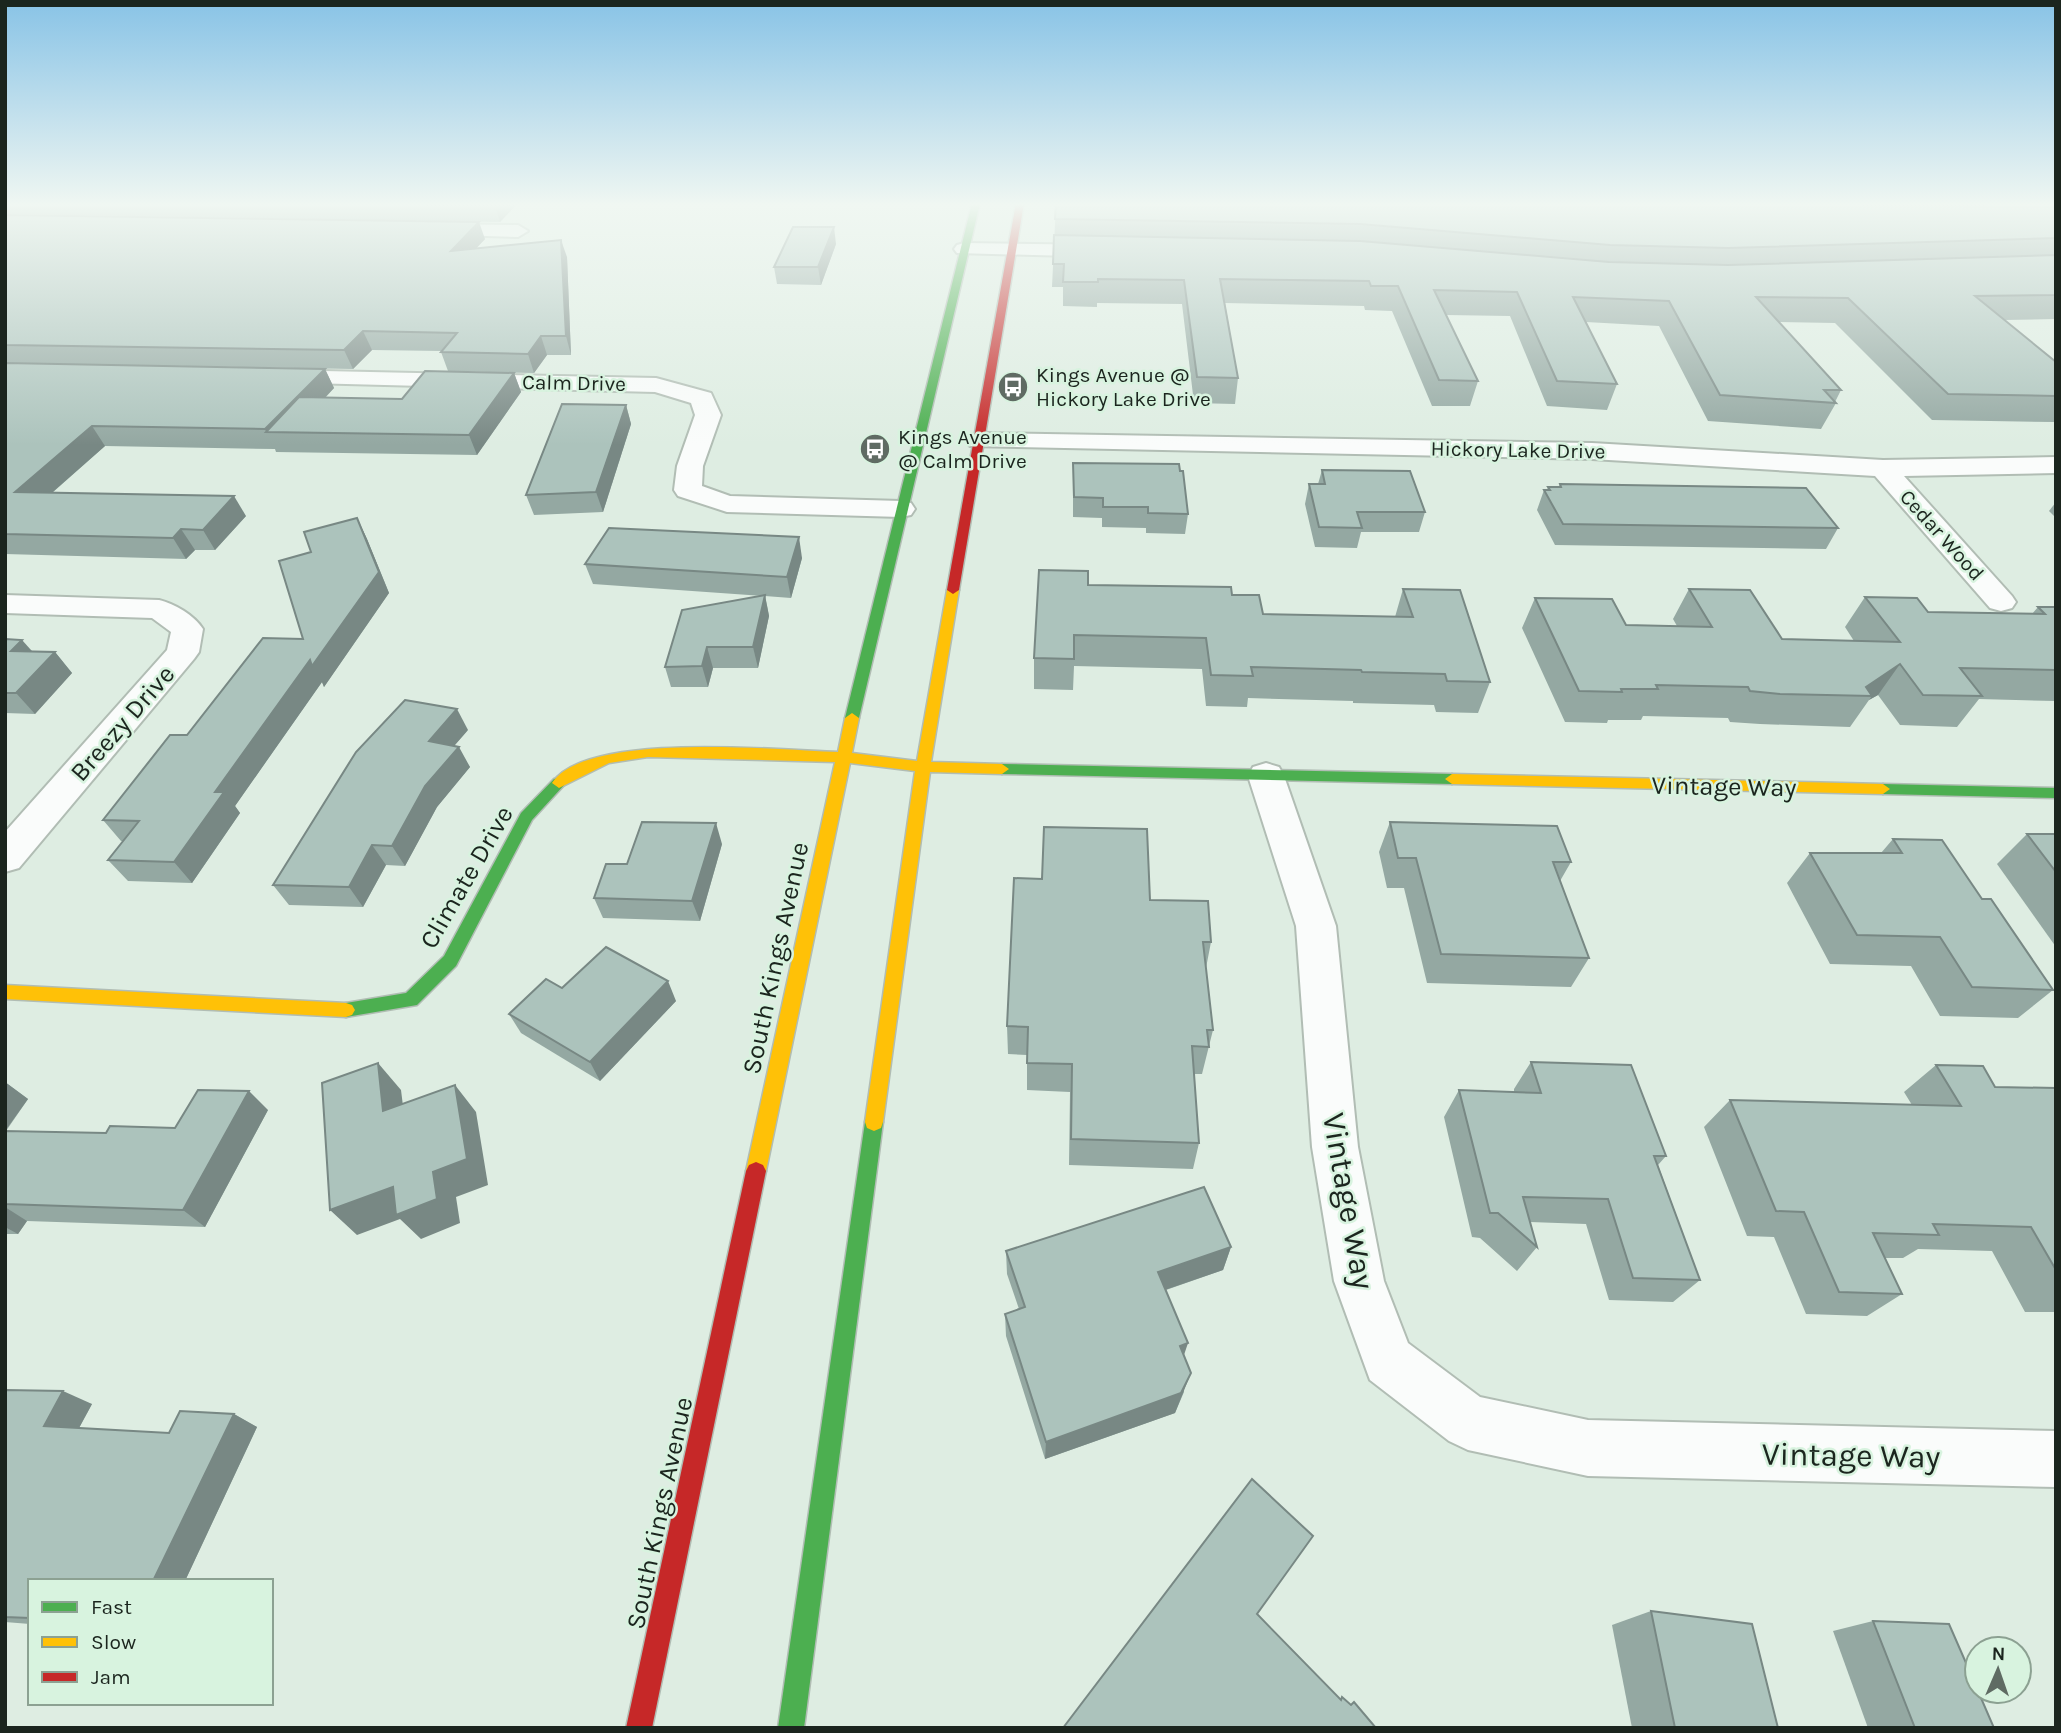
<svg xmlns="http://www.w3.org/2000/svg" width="2061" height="1733" font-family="Karla,sans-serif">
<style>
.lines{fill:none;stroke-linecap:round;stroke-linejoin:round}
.street-casing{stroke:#b1bdb4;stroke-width:4}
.fast-casing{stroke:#b1bdb4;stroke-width:3}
.slow-casing{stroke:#b1bdb4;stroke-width:3}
.jam-casing{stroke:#b1bdb4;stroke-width:3}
.street{fill:#fafcfb;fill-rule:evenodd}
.fast{fill:#4caf50;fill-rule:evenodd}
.slow{fill:#ffc107;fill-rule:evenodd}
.jam{fill:#c62828;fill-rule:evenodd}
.wall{fill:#94a8a2}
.shaded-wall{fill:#788884}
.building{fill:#acc3bc;stroke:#788884;stroke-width:2}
.labels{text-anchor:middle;stroke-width:5;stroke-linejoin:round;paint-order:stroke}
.far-poi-label{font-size:21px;fill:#1b251e;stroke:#d8f3df;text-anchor:start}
.far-street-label{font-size:21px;fill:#1b251e;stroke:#d8f3df}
.street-label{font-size:26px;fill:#1b251e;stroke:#d8f3df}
.near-street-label{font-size:32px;fill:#1b251e;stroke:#d8f3df}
</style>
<rect width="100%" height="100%" fill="#deede2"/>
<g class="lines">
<g class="street-casing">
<g id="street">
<polygon points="431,224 518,225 528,231 518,237 424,234 421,230"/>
<polygon points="964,243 1106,245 1113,247 1116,251 1113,255 1106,257 957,253 954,249 957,245"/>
<polygon points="277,370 656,378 711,393 721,415 703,466 702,486 730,496 901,501 911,503 915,509 911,515 901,517 727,512 678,496 674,490 677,466 695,415 691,403 655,392 269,382 265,377 269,372"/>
<polygon points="979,433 1592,443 1883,460 2056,457 2056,473 1904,476 2012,596 2016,602 2012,608 2001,611 1990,608 1875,476 1592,459 970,446 966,441 970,436"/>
<path d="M5,595L159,600C175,604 194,615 203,629L199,652L194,659L19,868L5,872V832L167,650L171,632L152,618L5,613Z"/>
<polygon points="1266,763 1279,767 1284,776 1336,926 1358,1147 1384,1281 1408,1343 1480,1397 1588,1420 2056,1431 2056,1487 1588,1476 1468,1450 1449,1441 1370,1380 1334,1281 1312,1147 1296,926 1248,776 1253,767"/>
</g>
</g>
<g class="fast-casing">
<g id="fast">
<polygon points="972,203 980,203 859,718 852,723 845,718"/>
<polygon points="1002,764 1452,774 1459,779 1452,784 1002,774 995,769"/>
<polygon points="559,778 566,783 532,820 456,966 417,1005 346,1017 340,1015 337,1010 340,1005 346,1003 406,993 444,956 521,813 554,779"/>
<polygon points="1883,784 2056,788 2056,798 1883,794 1876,789"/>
<polygon points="874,1113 881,1116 883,1122 804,1728 778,1728 865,1122 867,1116"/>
</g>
</g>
<g class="slow-casing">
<g id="slow">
<path d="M953,586L959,590L931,762L1002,764L1009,769L1002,774L930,772L883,1122L881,1128L874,1131L867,1128L865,1122L915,771L850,763L766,1171L763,1177L756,1180L749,1177L746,1171L835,762L648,757L609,763L559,788L552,783C586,731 778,750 838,752L845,718L852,713L859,718L852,753L917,761L947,590Z"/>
<polygon points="1452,774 1883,784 1890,789 1883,794 1452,784 1445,779"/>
<polygon points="5,985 346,1003 352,1005 355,1010 352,1015 346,1017 5,999"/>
</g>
</g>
<g class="jam-casing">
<g id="jam">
<polygon points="1016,203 1024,203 959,590 953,594 947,590"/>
<polygon points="756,1162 763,1165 766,1171 652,1728 626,1728 746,1171 749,1165"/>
</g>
</g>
<use href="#street" class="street"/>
<use href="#fast" class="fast"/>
<use href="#slow" class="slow"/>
<use href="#jam" class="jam"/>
</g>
<g class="wall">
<polygon points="5,203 518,203 500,222 5,214"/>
<polygon points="1056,203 1864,205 2056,207 2056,319 2004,320 2056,362 2056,419 2054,422 1932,420 1835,323 1779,322 1841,390 1835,402 1836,403 1821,429 1708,421 1659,326 1586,322 1617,384 1607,410 1547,406 1510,316 1446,315 1478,381 1470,406 1432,406 1392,311 1365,310 1364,306 1225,303 1238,378 1235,404 1194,403 1182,304 1097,303 1097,307 1063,306 1063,287 1052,287"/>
<polygon points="5,215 485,239 476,248 567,257 571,355 547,355 534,373 448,371 441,352 442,351 372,350 353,369 133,365 325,369 334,388 325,398 402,399 514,373 521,392 477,455 276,452 275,449 105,446 52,493 246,516 215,550 195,550 186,559 5,554"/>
<polygon points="836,244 821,285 777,284 774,267"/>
<polygon points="626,405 631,424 603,512 534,515 526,495"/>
<polygon points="1073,463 1188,514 1185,534 1146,533 1146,528 1102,527 1102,518 1073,517"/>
<polygon points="1322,470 1425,512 1419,532 1361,532 1357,548 1315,547 1305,504 1309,484 1318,484"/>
<polygon points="1560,484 1838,528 1826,549 1555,545 1537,510 1544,490 1547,490 1548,487 1559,487"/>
<polygon points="2056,502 2056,518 2049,511"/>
<polygon points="357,518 367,539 389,593 324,687 322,682 235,806 240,813 192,883 128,881 108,860 124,841 121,841 103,820 187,735 303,639 311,552"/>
<polygon points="802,558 791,598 765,596 769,616 758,668 713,668 708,687 671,687 665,667 763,596 593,584 585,564"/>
<polygon points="1088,585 1232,595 1263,614 1395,617 1403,589 1490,682 1478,713 1436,712 1434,705 1353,703 1353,701 1248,698 1247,707 1206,706 1202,669 1074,666 1073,690 1034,689 1034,658"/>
<polygon points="1689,589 1782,639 1854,641 1845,627 1865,597 1928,612 2032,614 2038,607 2056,607 2056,701 1979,699 1957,727 1900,725 1878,695 1869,700 1850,727 1760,724 1730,722 1728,718 1643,716 1641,720 1608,720 1607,723 1565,722 1522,628 1535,598 1626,625 1677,626 1673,619"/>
<polygon points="5,639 32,651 55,652 72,673 35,714 5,713"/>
<polygon points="468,730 454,746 470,767 437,807 405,866 386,865 363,907 289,905 273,885"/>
<polygon points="1390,822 1571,862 1560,881 1589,958 1571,987 1427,983 1404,888 1387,888 1379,852"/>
<polygon points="2027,834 2056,834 2056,947 1997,864"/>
<polygon points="1893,839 1982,899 2053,990 2018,1018 1940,1016 1911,966 1830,964 1787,883 1810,853 1881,853"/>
<polygon points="722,844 700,921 603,918 594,898 627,864"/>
<polygon points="1150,900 1211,942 1206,968 1213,1030 1202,1074 1194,1074 1199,1143 1193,1169 1069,1165 1070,1092 1027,1090 1027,1055 1008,1054 1007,1026"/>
<polygon points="562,988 676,1001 600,1081 521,1033 509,1014"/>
<polygon points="1531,1062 1666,1156 1658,1165 1700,1280 1673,1302 1609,1300 1586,1224 1530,1222 1537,1247 1517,1271 1480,1238 1472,1237 1444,1117 1459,1090 1514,1092 1514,1089"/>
<polygon points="1936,1065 1995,1087 2056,1088 2056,1312 2025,1312 1992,1251 1918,1249 1903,1258 1885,1258 1902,1294 1867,1316 1806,1314 1774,1237 1747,1236 1704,1127 1730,1100 1912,1105 1904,1092"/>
<polygon points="5,1082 28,1099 6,1131 106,1133 175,1128 268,1110 205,1227 27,1221 18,1234 5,1234"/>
<polygon points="1231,1247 1223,1270 1166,1290 1184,1356 1184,1392 1175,1413 1045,1459 1006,1336 1005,1314 1019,1309 1007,1274 1006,1251"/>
<polygon points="5,1390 92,1404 79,1428 169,1433 234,1414 257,1427 185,1581 30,1581 30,1624 5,1622"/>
<polygon points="1651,1611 1778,1728 1632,1728 1612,1625"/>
<polygon points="1873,1621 1994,1728 1868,1728 1833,1631"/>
</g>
<g class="shaded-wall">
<polygon points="497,203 518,203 500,222 495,205"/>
<polygon points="479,222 485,239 458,268 451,251"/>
<polygon points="834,227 836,244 821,285 818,267"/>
<polygon points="561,240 567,257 571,355 566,336"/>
<polygon points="363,331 372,350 353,369 344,350"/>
<polygon points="541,336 547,355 534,373 528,354"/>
<polygon points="325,369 334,388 292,432 266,432 265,429"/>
<polygon points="514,373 521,392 477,455 469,435"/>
<polygon points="626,405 631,424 603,512 596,492"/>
<polygon points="92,426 105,446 30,512 15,492"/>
<polygon points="234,496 246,516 215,550 203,530"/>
<polygon points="357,518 367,539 389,593 324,687 322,682 235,806 240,813 192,883 174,862 215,792 310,660"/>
<polygon points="181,529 195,550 186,559 173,538"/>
<polygon points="799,537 802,558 791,598 787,577"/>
<polygon points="765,595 769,616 758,668 753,647"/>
<polygon points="22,640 40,660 11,651"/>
<polygon points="707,647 713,668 708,687 702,666"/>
<polygon points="55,652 72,673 35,714 16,693"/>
<polygon points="1900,664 1878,695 1869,700 1872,696 1866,687"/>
<polygon points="457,709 468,730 440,762 429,741"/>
<polygon points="459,747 470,767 437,807 405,866 392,846 425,786"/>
<polygon points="716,823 722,844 700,921 692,901"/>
<polygon points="372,845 386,865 363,907 349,887"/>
<polygon points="668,981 676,1001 600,1081 590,1062"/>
<polygon points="378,1063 401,1090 407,1138 383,1111"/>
<polygon points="5,1082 28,1099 5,1131"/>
<polygon points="455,1085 476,1112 488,1185 456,1197 460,1223 421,1239 400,1219 357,1235 330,1210 433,1172"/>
<polygon points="249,1091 268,1110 205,1227 183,1210"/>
<polygon points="5,1207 27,1221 18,1234 5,1227"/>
<polygon points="1231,1247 1223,1270 1153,1294 1158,1272"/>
<polygon points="1188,1343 1181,1364 1180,1346"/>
<polygon points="1191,1373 1175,1413 1045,1459 1046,1442"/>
<polygon points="63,1391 92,1404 73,1439 44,1426"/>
<polygon points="234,1414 257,1427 185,1581 153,1581"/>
</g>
<g class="building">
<polygon points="329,203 497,203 495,205"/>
<polygon points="1056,203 1861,203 1864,205 2056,207 2056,238 1728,248 1610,245 1360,224 1055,219"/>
<polygon points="5,215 479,222 451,251 561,240 566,336 541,336 528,354 441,352 457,333 363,331 344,350 5,345"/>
<polygon points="793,227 834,227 818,267 774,267"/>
<polygon points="1054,235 1360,241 1609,262 1728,265 2056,255 2056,295 1975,296 2056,362 2056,396 1948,394 1848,298 1756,297 1841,390 1824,390 1836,403 1720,395 1669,301 1573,297 1617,384 1557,381 1517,292 1434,290 1478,381 1439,380 1398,286 1371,286 1369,281 1220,279 1238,378 1197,377 1184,280 1098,279 1098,282 1063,282 1064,264 1053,264"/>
<polygon points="5,363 325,369 265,429 92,426 15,492 234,496 203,530 181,529 173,538 5,534"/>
<polygon points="425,371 514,373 469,435 266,432 299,397 402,399"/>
<polygon points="562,404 626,405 596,492 526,495"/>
<polygon points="1073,463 1179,464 1180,471 1183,471 1188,514 1148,513 1148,507 1103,507 1103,498 1074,497"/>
<polygon points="1322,470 1410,471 1425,512 1357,512 1362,528 1319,527 1309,484 1325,484"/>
<polygon points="1560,484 1806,488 1838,528 1563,524 1544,490 1550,490 1548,487 1561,487"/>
<polygon points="357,518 379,572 312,666 310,660 215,792 224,792 174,862 108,860 139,821 103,820 170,735 187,735 263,638 303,639 279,561 311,552 304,532"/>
<polygon points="609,528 799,537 787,577 585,564"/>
<polygon points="1039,570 1088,571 1088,585 1231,587 1232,595 1259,595 1263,614 1413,617 1403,589 1460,590 1490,682 1447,681 1445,674 1362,672 1361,670 1251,667 1253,676 1211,675 1206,638 1074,635 1074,659 1034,658"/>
<polygon points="1689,589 1750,590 1782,639 1900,642 1865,597 1917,598 1928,612 2045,614 2038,607 2056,607 2056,670 1960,668 1982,696 1923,695 1900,664 1866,687 1872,696 1780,694 1750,691 1748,687 1656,685 1658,689 1621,689 1622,692 1579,691 1535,598 1612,599 1626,625 1712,627"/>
<polygon points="765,595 753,647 707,647 702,666 665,667 682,610"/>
<polygon points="5,639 22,640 11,651 55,652 16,693 5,693"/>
<polygon points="405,700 457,709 429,741 459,747 425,786 392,846 372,845 349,887 273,885 356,752"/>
<polygon points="642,822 716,823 692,901 594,898 606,864 627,864"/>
<polygon points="1390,822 1557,826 1571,862 1553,862 1589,958 1441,954 1416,858 1398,858"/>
<polygon points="1044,827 1147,829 1150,900 1208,901 1211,942 1203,942 1213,1030 1207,1030 1209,1047 1192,1046 1199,1143 1071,1139 1072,1064 1027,1063 1028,1027 1007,1026 1014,878 1042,879"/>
<polygon points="2027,834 2056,834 2056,872"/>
<polygon points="1893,839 1942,840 1982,899 1991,899 2053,990 1972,987 1940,937 1857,935 1810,853 1902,853"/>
<polygon points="606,947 668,981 590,1062 509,1014 546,979 562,988"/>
<polygon points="1531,1062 1631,1065 1666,1156 1654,1156 1700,1280 1633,1278 1608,1199 1523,1197 1537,1247 1498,1213 1490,1213 1459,1090 1541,1093"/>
<polygon points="378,1063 383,1111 455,1085 467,1159 433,1172 437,1199 396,1215 393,1187 330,1210 322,1083"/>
<polygon points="1936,1065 1983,1066 1995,1087 2056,1088 2056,1270 2031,1227 1933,1224 1939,1235 1873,1233 1902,1294 1839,1292 1804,1212 1776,1211 1730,1100 1961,1106"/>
<polygon points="198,1090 249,1091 183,1210 5,1204 5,1131 106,1133 110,1126 175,1128"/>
<polygon points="1204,1187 1231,1247 1158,1272 1188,1343 1180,1346 1191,1373 1181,1393 1046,1442 1005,1314 1025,1307 1006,1251"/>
<polygon points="5,1390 63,1391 44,1426 169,1433 180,1411 234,1414 153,1581 30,1581 30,1618 5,1617"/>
<polygon points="1252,1479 1313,1536 1257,1614 1341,1700 1342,1697 1351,1705 1354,1702 1376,1728 1063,1728"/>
<polygon points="1651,1611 1752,1624 1778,1728 1675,1728"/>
<polygon points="1873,1621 1949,1624 1977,1688 1977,1691 1978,1691 1994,1728 1915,1728"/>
</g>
<linearGradient id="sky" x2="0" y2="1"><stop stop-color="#88c3e6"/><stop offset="0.46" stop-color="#f0f7f2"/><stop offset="1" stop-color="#f0f7f2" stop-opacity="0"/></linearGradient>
<rect width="2061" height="445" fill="url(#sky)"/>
<defs>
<g id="bus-disc" transform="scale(1.575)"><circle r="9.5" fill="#5f6b63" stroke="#d8f3df"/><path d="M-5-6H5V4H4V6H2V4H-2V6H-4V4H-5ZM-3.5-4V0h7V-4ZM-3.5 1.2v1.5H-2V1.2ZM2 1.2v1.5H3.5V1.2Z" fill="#fff"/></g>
</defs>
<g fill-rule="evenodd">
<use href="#bus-disc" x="1013" y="387"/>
<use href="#bus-disc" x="875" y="449"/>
</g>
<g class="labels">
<g class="far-poi-label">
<text x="1036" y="382">Kings Avenue @<tspan x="1036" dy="24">Hickory Lake Drive</tspan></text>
<text x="898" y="444">Kings Avenue<tspan x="898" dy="24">@ Calm Drive</tspan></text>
</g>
<g class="far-street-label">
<text transform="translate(574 383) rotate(1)" y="7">Calm Drive</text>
<text transform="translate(1518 450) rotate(1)" y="7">Hickory Lake Drive</text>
<text transform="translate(1942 535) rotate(48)" y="7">Cedar Wood</text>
</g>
<g class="street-label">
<text transform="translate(122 723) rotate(-49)" y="9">Breezy Drive</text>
<text transform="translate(1724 786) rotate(1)" y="9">Vintage Way</text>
<text transform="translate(466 877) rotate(-60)" y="9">Climate Drive</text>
<text transform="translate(775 958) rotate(-78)" y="9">South Kings Avenue</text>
<text transform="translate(659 1513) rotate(-78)" y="9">South Kings Avenue</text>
</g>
<g class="near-street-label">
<text transform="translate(1349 1201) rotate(80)" y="11">Vintage Way</text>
<text transform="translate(1851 1455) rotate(1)" y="11">Vintage Way</text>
</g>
</g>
<rect width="2061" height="1733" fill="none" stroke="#1b251e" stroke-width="14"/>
<rect x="28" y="1579" width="245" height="126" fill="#d8f3df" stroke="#8ca192" stroke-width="2"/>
<rect x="42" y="1602" width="35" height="10" fill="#4caf50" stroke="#8ca192" stroke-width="2"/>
<text x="91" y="1614" font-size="21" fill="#1b251e">Fast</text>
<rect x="42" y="1637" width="35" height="10" fill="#ffc107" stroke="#8ca192" stroke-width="2"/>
<text x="91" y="1649" font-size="21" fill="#1b251e">Slow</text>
<rect x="42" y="1672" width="35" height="10" fill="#c62828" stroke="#8ca192" stroke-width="2"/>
<text x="91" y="1684" font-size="21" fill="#1b251e">Jam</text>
<g transform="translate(1998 1670) rotate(2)"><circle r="33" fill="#d8f3df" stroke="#8ca192" stroke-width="2"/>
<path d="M0-5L12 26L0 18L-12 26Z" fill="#5f6b63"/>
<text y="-10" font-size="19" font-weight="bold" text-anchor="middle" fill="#1b251e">N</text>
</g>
</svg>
